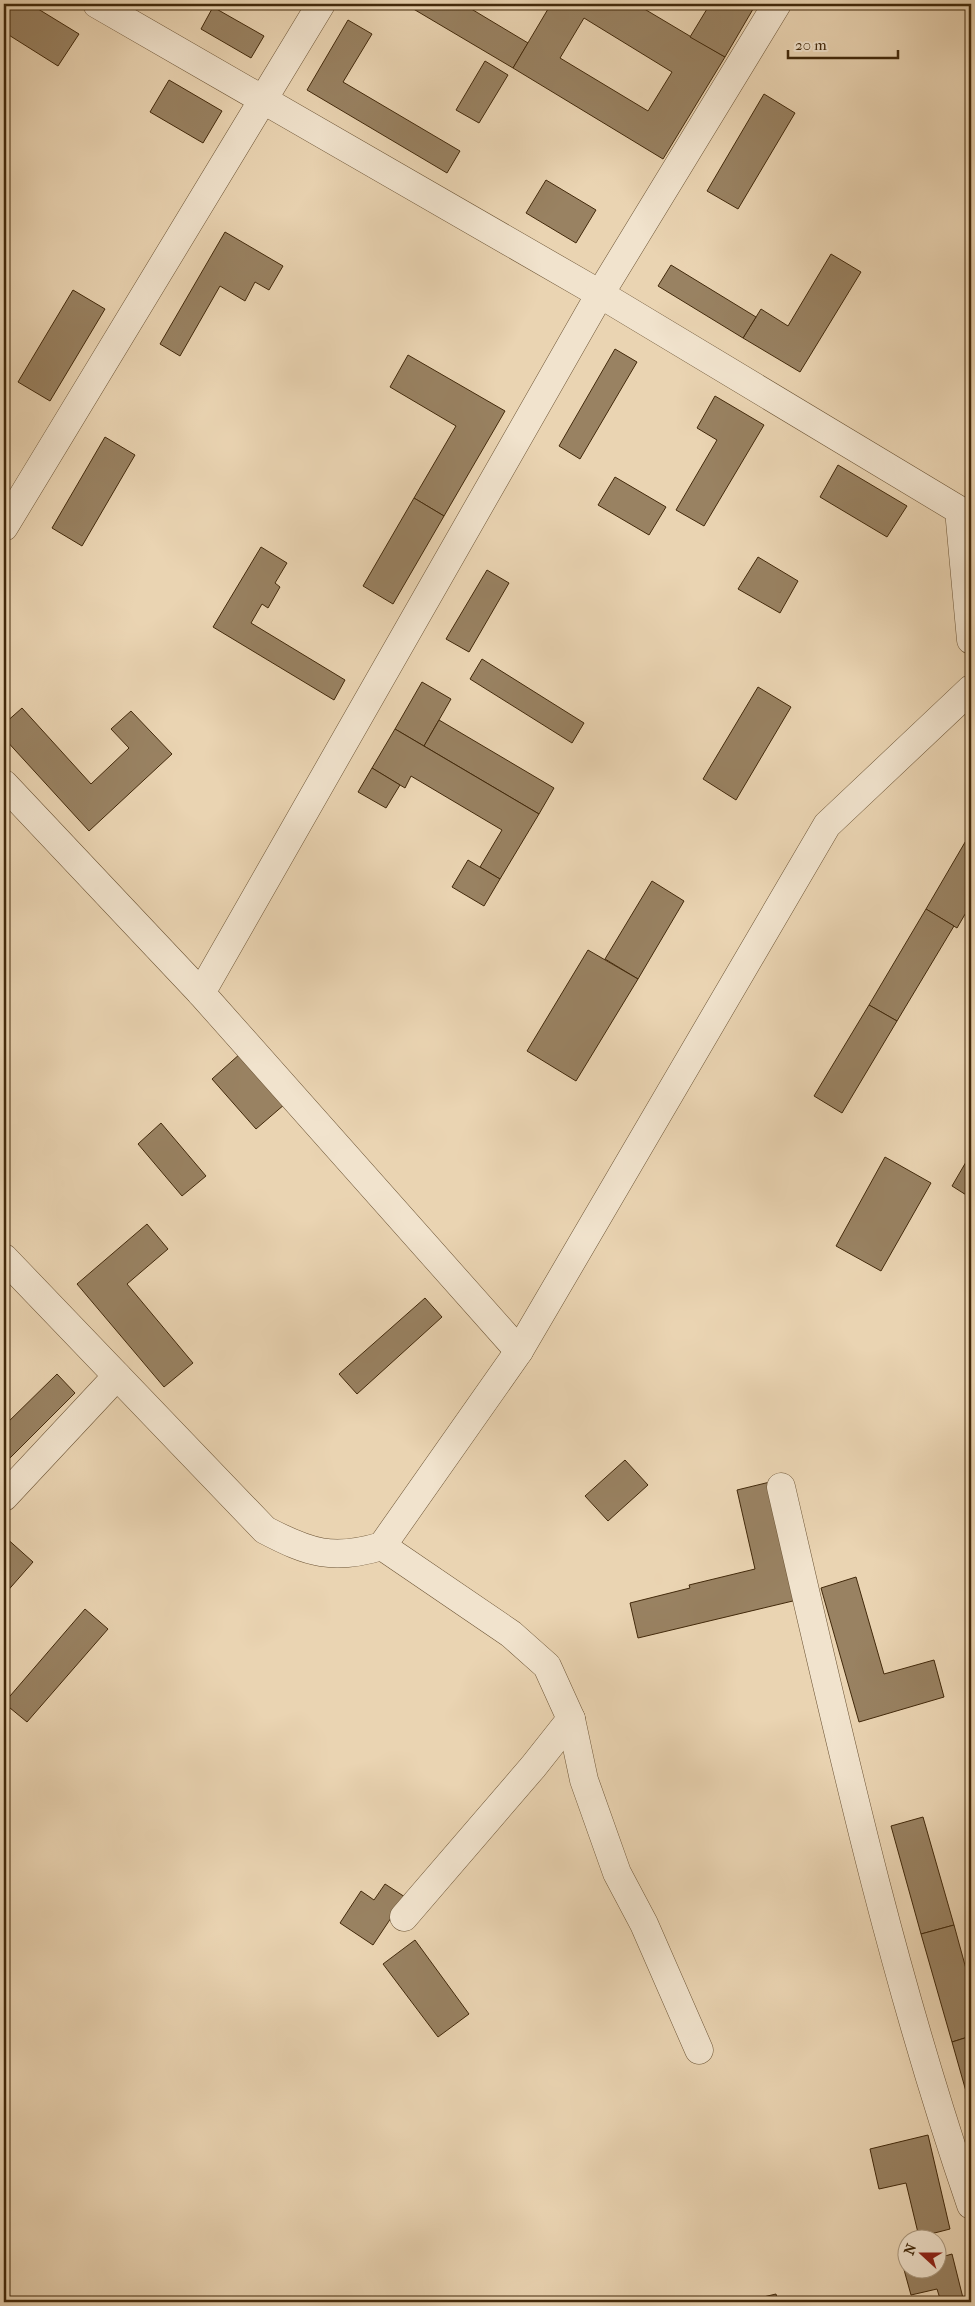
<svg xmlns="http://www.w3.org/2000/svg" width="975" height="2306" font-family="'IM FELL French Canon',serif">
<style>
.building{fill:#998262;stroke:#42290b;fill-rule:evenodd}
.lines{fill:none;stroke-linecap:round;stroke-linejoin:round}
.minor-casing{stroke:#6c5435;stroke-width:29}
.minor{stroke:#f1e3cd;stroke-width:28}
</style>
<rect width="100%" height="100%" fill="#ead4b2"/>
<filter id="stains"><feTurbulence type="fractalNoise" baseFrequency=".004" numOctaves="4"/><feColorMatrix values="0 0 0 0 .2 0 0 0 0 .09 0 0 0 0 .02 0 0 0 .5 -.17"/></filter>
<radialGradient id="worn" r=".72"><stop offset=".6" stop-color="#630" stop-opacity="0"/><stop offset="1" stop-color="#630" stop-opacity=".3"/></radialGradient>
<g class="building">
<polygon points="4,4 30,4 79,34 58,66 4,32"/>
<polygon points="405,4 463,4 528,43 513,68"/>
<path d="M551,4H636L725,57L663,159L513,68ZM584,18L672,72L648,111L560,58Z"/>
<polygon points="710,4 756,4 725,57 690,37"/>
<polygon points="213,7 264,36 251,58 201,29"/>
<polygon points="348,20 372,34 343,82 460,151 447,173 307,90"/>
<polygon points="485,61 508,75 479,123 456,110"/>
<polygon points="169,80 222,111 203,143 150,112"/>
<polygon points="764,94 795,113 738,209 707,191"/>
<polygon points="546,180 596,210 576,243 526,213"/>
<polygon points="225,232 283,266 269,290 255,282 245,301 220,286 180,356 160,344"/>
<polygon points="831,254 861,272 800,372 743,338 761,309 788,326"/>
<polygon points="671,265 756,317 743,338 658,286"/>
<polygon points="73,290 105,309 50,401 18,382"/>
<polygon points="615,349 637,362 580,459 559,446"/>
<polygon points="408,355 505,411 444,516 414,498 456,426 390,387"/>
<polygon points="715,396 764,425 704,526 676,510 717,440 697,428"/>
<polygon points="105,437 135,455 82,546 52,528"/>
<polygon points="838,465 907,506 887,537 820,497"/>
<polygon points="615,477 666,507 649,535 598,505"/>
<polygon points="414,498 444,516 393,604 363,586"/>
<polygon points="261,547 287,563 275,583 280,587 268,608 262,604 251,623 345,680 334,700 213,627"/>
<polygon points="758,557 798,581 780,613 738,589"/>
<polygon points="487,570 509,583 469,652 446,639"/>
<polygon points="482,659 584,723 572,743 470,679"/>
<polygon points="422,682 451,699 424,746 395,729"/>
<polygon points="758,687 791,707 736,800 703,779"/>
<polygon points="22,708 91,784 129,748 111,729 131,711 172,754 89,831 4,738 4,724"/>
<polygon points="439,720 554,788 539,814 424,746"/>
<polygon points="395,729 539,814 500,879 480,867 502,830 411,776 405,788 372,768"/>
<polygon points="372,768 400,785 386,808 358,792"/>
<polygon points="971,832 971,904 957,928 926,909"/>
<polygon points="468,860 500,879 484,906 452,887"/>
<polygon points="652,881 684,901 638,979 605,959"/>
<polygon points="926,909 954,926 897,1021 869,1005"/>
<polygon points="588,950 638,979 576,1081 527,1051"/>
<polygon points="869,1005 897,1021 842,1113 814,1096"/>
<polygon points="241,1053 285,1104 256,1129 212,1079"/>
<polygon points="161,1123 206,1176 182,1196 138,1144"/>
<polygon points="885,1157 931,1183 881,1271 836,1246"/>
<polygon points="966,1162 971,1165 971,1198 952,1186"/>
<polygon points="147,1224 168,1249 127,1284 193,1363 164,1387 77,1284"/>
<polygon points="425,1298 442,1317 357,1394 339,1374"/>
<polygon points="57,1374 75,1393 4,1464 4,1426"/>
<polygon points="625,1460 648,1485 608,1521 585,1496"/>
<polygon points="770,1482 797,1600 638,1638 630,1603 690,1588 689,1585 755,1569 737,1490"/>
<polygon points="4,1536 33,1562 4,1595"/>
<polygon points="856,1577 884,1674 934,1660 944,1697 859,1722 821,1588"/>
<polygon points="85,1609 108,1629 27,1722 4,1703"/>
<polygon points="923,1817 954,1925 921,1934 891,1826"/>
<polygon points="385,1884 405,1897 373,1945 340,1923 361,1891 374,1900"/>
<polygon points="954,1925 971,1987 971,2036 952,2042 921,1934"/>
<polygon points="415,1940 469,2014 438,2037 383,1964"/>
<polygon points="971,2036 971,2109 952,2042"/>
<polygon points="928,2135 950,2229 919,2237 906,2183 879,2189 870,2149"/>
<polygon points="952,2254 964,2302 941,2302 937,2289 911,2295 903,2266 908,2265 908,2268 938,2268 938,2258"/>
<polygon points="776,2294 778,2302 742,2302"/>
</g>
<g class="lines">
<g class="minor-casing">
<g id="minor">
<polyline points="97,4 600,294 959,510 971,640"/>
<polyline points="4,527 321,4"/>
<polyline points="4,784 201,993 519,1351"/>
<polyline points="201,993 600,294 777,4"/>
<path d="M4,1258L265,1530C309,1553 333,1561 382,1546L519,1351L827,825L971,689"/>
<path d="M781,1487C837,1728 890,1970 971,2205"/>
<polyline points="4,1497 117,1376"/>
<polyline points="382,1546 511,1634 547,1666 571,1719 584,1780 617,1873 644,1924 699,2050"/>
<polyline points="404,1917 533,1767 571,1719"/>
</g>
</g>
<use href="#minor" class="minor"/>
</g>
<rect width="975" height="2306" fill="none" stroke="#ead4b2" stroke-width="20"/>
<rect x="5" y="5" width="965" height="2296" fill="none" stroke="#42290b" stroke-width="2.5"/>
<rect x="10" y="10" width="955" height="2286" fill="none" stroke="#42290b"/>
<g transform="translate(922 2254) rotate(291)"><circle r="24" fill="#f1e3cd" stroke="#ab997f"/>
<path d="M0-4L9 19L0 12L-9 19Z" fill="#8f2418"/>
<text y="-8" font-size="14" font-weight="bold" text-anchor="middle" fill="#42290b">N</text>
</g>
<path d="M788 50v8h110v-8" fill="none" stroke="#42290b" stroke-width="2.5"/>
<text x="795" y="50" font-size="15" fill="#42290b" stroke="#f1e3cd" stroke-width="4" paint-order="stroke">20 m</text>
<rect width="100%" height="100%" filter="url(#stains)"/>
<rect width="100%" height="100%" fill="url(#worn)"/>
</svg>
